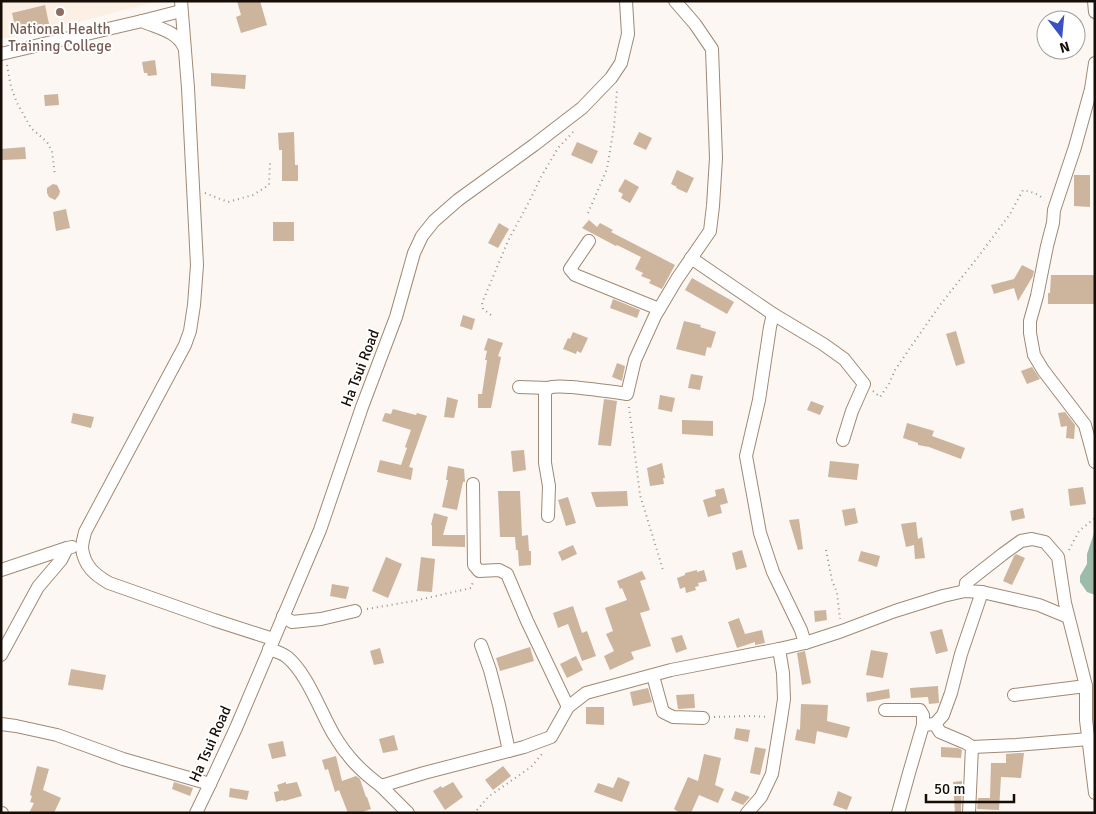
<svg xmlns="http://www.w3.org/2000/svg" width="1096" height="814" font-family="Signika,sans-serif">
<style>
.built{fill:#fcefe3}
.forest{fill:#9cbba9}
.building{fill:#ccb49d}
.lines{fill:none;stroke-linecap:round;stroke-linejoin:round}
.minor-casing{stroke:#a08974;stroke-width:14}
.path{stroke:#9a948e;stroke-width:2;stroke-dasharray:1 4;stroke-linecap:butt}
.minor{stroke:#fff;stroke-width:12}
.education-dot{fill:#8d6e63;stroke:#fff;stroke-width:2}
.labels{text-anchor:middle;stroke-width:4;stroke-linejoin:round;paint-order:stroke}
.education-label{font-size:15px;fill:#785e54;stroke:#fff}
.street-label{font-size:15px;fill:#150d06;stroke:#fff}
</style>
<rect width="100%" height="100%" fill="#fcf7f2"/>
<polygon class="built" points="1,1 159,1 78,22 1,39"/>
<polygon class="forest" points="1095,530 1095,595 1087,592 1080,582 1080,576 1087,564 1087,554"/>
<g class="building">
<polygon points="237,1 260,1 267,25 241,33 236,17 241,15"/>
<polygon points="45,5 49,24 16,31 12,13"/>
<polygon points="155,60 157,75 148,76 147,73 144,73 142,62"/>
<polygon points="211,73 246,75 245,89 211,86"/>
<polygon points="58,94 59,105 45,106 44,95"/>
<polygon points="294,132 295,165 298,165 298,181 282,181 282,150 279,150 278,133"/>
<polygon points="639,132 652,138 646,150 633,144"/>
<polygon points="577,142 598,151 592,164 571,155"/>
<polygon points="25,147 26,159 2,160 1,149"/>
<polygon points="677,170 694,178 687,193 676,188 677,187 671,184"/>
<polygon points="1074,175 1090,175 1090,207 1074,206"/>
<polygon points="625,179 639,187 630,203 621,198 623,194 618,191"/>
<polygon points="53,184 57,185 60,191 59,195 55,200 49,197 47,193 47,188"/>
<polygon points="66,209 70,228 56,231 53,212"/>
<polygon points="589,220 597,227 600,223 613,230 611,232 675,265 662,289 649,283 651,280 641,276 643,273 635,269 641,257 617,245 616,246 582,228"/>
<rect x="273" y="222" width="21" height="19"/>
<polygon points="499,223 509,229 498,248 488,243"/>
<polygon points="1022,265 1034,271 1033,276 1018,301 1014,288 994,294 991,285 1014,279"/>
<polygon points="1051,275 1095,275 1095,304 1048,304 1048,293 1050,293"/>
<polygon points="692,278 734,302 727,314 685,290"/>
<polygon points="613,299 640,310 637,318 610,308"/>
<polygon points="463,315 475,319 472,330 460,326"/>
<polygon points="684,321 701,325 700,327 716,332 711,348 707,347 705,356 676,349"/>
<polygon points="956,331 965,363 956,366 946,334"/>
<polygon points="573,332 588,338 581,353 577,351 576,354 563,349 568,338 570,339"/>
<polygon points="488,338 503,343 498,356 501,357 491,408 478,408 478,394 482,394 487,360 485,360 487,351 484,350"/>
<polygon points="617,363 625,366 622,381 612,377"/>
<polygon points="1032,367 1040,379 1027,384 1021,371"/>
<polygon points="691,374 703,376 700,390 688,388"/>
<polygon points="660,395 675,398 672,412 658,409"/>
<polygon points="447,397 458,400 454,418 444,417"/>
<polygon points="604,399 617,401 611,446 598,445"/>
<polygon points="811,401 824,406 820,415 807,410"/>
<polygon points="393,409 416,415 417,413 427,416 409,467 413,468 411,480 377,472 380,460 401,465 407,448 405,447 411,430 382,421 385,413 391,414"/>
<polygon points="1065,412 1075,425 1074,439 1066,438 1067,426 1061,427 1058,413"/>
<polygon points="73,413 94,417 91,428 71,423"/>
<polygon points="682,420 713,421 713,436 682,434"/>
<polygon points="907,423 934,431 932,436 965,448 961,459 929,447 918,445 918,443 903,438"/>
<polygon points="524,450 526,470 513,472 511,451"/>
<polygon points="830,461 859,464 857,480 828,477"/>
<polygon points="662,463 665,478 663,478 664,484 650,486 647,468"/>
<polygon points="448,466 464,469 465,482 463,482 457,510 442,507 448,480 446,480"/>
<polygon points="1083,487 1086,504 1070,506 1068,489"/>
<polygon points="724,488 728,503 720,505 722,513 708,517 703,500 716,496 715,490"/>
<polygon points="498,491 520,491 522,536 528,535 529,551 531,551 531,565 519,566 518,550 516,550 515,537 500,537"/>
<polygon points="627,491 628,506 596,507 591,492"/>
<polygon points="568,497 576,523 566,526 558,500"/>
<polygon points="855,508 858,523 845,526 842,510"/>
<polygon points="1023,508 1025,518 1012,521 1010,511"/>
<polygon points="434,513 448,517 443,535 465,535 465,547 432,546 432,525 431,525"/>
<polygon points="799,519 803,549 798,550 789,520"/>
<polygon points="916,522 918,539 922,537 925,558 915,559 914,545 906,547 901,524"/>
<polygon points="573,545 577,554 562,561 558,552"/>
<polygon points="742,550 747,567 736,570 732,553"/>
<polygon points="861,551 880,556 877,567 858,561"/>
<polygon points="1016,554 1025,558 1012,585 1003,581 1014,556"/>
<polygon points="386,557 402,564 388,598 372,591"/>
<polygon points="421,557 435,559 432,592 417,591"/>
<polygon points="697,570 697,572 704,570 707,581 698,583 699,586 695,587 696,590 686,593 685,587 680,589 677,578 685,575 685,573"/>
<polygon points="642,571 646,579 640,581 650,610 640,613 651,646 631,652 634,659 610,670 604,656 614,651 606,634 613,631 605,608 627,600 622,588 620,589 617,581"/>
<polygon points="332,584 349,587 346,599 330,596"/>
<polygon points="573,606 582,633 587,631 596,656 582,661 568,624 558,628 553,613"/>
<polygon points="826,610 827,620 815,622 814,611"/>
<polygon points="739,618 745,634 762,630 765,643 755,645 755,642 737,648 728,622"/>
<polygon points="942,629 948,651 936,654 930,632"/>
<polygon points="682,635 687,649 676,653 671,638"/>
<polygon points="530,647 534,661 500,671 496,658"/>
<polygon points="380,648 384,663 374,665 370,651"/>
<polygon points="871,650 888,653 883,678 866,675"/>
<polygon points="805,651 811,683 802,685 797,653"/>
<polygon points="576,656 583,670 567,678 560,664"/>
<polygon points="71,669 106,675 103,690 68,685"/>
<polygon points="938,686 939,703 929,704 928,697 911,698 910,688"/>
<polygon points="648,688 652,702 633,706 630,692"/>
<polygon points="889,689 890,698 867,702 866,693"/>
<polygon points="694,694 695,708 678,709 676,695"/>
<polygon points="801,704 828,705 827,721 850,727 847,738 817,731 815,744 795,740 797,729 800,730"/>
<polygon points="586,707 604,707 604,725 586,724"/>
<polygon points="736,728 750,730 748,742 734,739"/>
<polygon points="394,735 398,750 383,753 379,739"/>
<polygon points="283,741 286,756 272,759 268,744"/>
<polygon points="755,747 766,749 760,775 750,773"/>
<polygon points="941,747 958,748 962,750 961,758 941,757"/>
<polygon points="1019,753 1024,753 1021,778 1001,777 999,810 977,809 978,798 990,798 991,763 1006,763 1006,754"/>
<polygon points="704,754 721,758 715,785 724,789 718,803 699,795 691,813 680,813 674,809 688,777 698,781"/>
<polygon points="336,756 342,781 356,776 360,779 366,797 367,797 371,809 360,813 348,813 339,790 335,792 328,769 325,770 322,760"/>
<polygon points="37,766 49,769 43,790 61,798 54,813 29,813 34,803 30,802 32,796 30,795"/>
<polygon points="503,766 511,776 493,790 485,780"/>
<polygon points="618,777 630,782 622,802 594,792 598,783 613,788"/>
<polygon points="962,781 961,813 955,813 953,782"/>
<polygon points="174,782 193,788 190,796 172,789"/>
<polygon points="286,782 286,784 297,782 302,796 284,801 283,800 276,802 274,792 279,791 277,785"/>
<polygon points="453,782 463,797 445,810 433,791 441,786 442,788"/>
<polygon points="230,788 249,791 247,800 229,797"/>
<polygon points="735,791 750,797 743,805 731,800"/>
<polygon points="838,791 852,797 847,810 833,805"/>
</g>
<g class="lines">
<g class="minor-casing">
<g id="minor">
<path d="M181,1L188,88L197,265L194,305L190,331L185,345L85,532C84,537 82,543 82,548C84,566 95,575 109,583L214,620L273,639"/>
<polyline points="1094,1 1095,12"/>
<path d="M142,21C157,28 177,31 184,47"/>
<polyline points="1,54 142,21 181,11"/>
<polyline points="1095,63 1091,89 1075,147 1054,210 1053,223 1047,246 1037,296 1030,321 1030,333 1034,355 1043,370 1085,425 1095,462"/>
<polyline points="589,241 570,269 575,275 659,309"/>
<polyline points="691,258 773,314 823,344 844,359 864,384 852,411 843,440"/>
<polyline points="773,314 770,327 759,400 746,456 760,533 773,572 801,630 805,643"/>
<polyline points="519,387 548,388"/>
<polyline points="473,484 474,565 479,571 499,570 507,574 527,621 568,707"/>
<path d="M548,516L549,486L545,463V393L548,388C556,385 564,387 572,387C590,389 609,391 627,394L635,360L655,316L677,279L710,231L713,206L716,158L712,49L695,24L675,1"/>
<polyline points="1,570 67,548 72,547"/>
<polyline points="965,591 966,583 1003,554 1021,541 1032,539 1045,542 1058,557 1065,603 1086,686 1086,720 1095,793"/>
<polyline points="283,616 292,622 321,619 355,611"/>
<polyline points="481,645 490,670 499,705 509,751"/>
<path d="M269,649C275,651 282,653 287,657C307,673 321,713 334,735C347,757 361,771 381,786L424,773L524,747L551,737L568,707L586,693L671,670L779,649L805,643L842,631L895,611L943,596L965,591L982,592L1039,605L1068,617"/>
<polyline points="1,655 38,587 61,560 67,548"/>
<polyline points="653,676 663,712 673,717 703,718"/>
<polyline points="1014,695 1086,686"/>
<polyline points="885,710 920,710 923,715 923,725"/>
<polyline points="1,724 16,726 57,735 123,759 210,784"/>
<polyline points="935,724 940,732 966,743 972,747 1016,745 1089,739"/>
<polyline points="381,786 408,813"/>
<polyline points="1,813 2,813"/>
<polyline points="196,813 210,784 236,728 320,530 362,407 396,317 414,253 422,236 434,221 458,200 534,145 582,108 611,78 621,63 628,34 626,1"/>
<polyline points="747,813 761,797 772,774 781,719 784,699 783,673 779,649"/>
<polyline points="898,813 909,773 923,725 935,724 943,715 951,693 961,654 982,592"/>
<polyline points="969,813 972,747"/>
</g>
</g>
<g class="path">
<polyline points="7,65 11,87 17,103 31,128 47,142 52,151 55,176"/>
<polyline points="205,193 228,202 253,195 269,185 270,163"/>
<polyline points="588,213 607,169 614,127 617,91"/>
<polyline points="491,315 483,309 482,303 508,241 530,200 541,177 558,148 574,131"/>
<path d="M873,391L880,397L889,384L895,370L910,348L940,305L978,257L1010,214L1023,190C1031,192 1038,193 1044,200"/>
<polyline points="629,407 640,495 663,570"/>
<polyline points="826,550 832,580 837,593 840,619"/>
<polyline points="1069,550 1079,531 1095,518"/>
<polyline points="367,609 414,601 471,588 473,582"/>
<polyline points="714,717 751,716 769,717"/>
<polyline points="473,813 478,809 488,797 531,767 542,754"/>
</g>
<use href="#minor" class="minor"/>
</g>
<circle class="education-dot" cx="60" cy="12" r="5"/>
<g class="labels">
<g class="education-label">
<text x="60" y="34">National Health<tspan x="60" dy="17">Training College</tspan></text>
</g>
<g class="street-label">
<text transform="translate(360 368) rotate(-69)" y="5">Ha Tsui Road</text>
<text transform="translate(210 744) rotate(-66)" y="5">Ha Tsui Road</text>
</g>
</g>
<rect width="1096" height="814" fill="none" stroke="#150d06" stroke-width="5"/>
<g transform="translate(1061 35) rotate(164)"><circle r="24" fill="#ffffff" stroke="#a19e9b"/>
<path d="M0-4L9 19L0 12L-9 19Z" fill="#3a51c4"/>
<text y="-8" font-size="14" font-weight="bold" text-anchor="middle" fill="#150d06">N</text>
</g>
<path d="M926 794v8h88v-8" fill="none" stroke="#150d06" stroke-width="2.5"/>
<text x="934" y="794" font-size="15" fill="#150d06" stroke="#ffffff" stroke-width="4" paint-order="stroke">50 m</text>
</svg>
